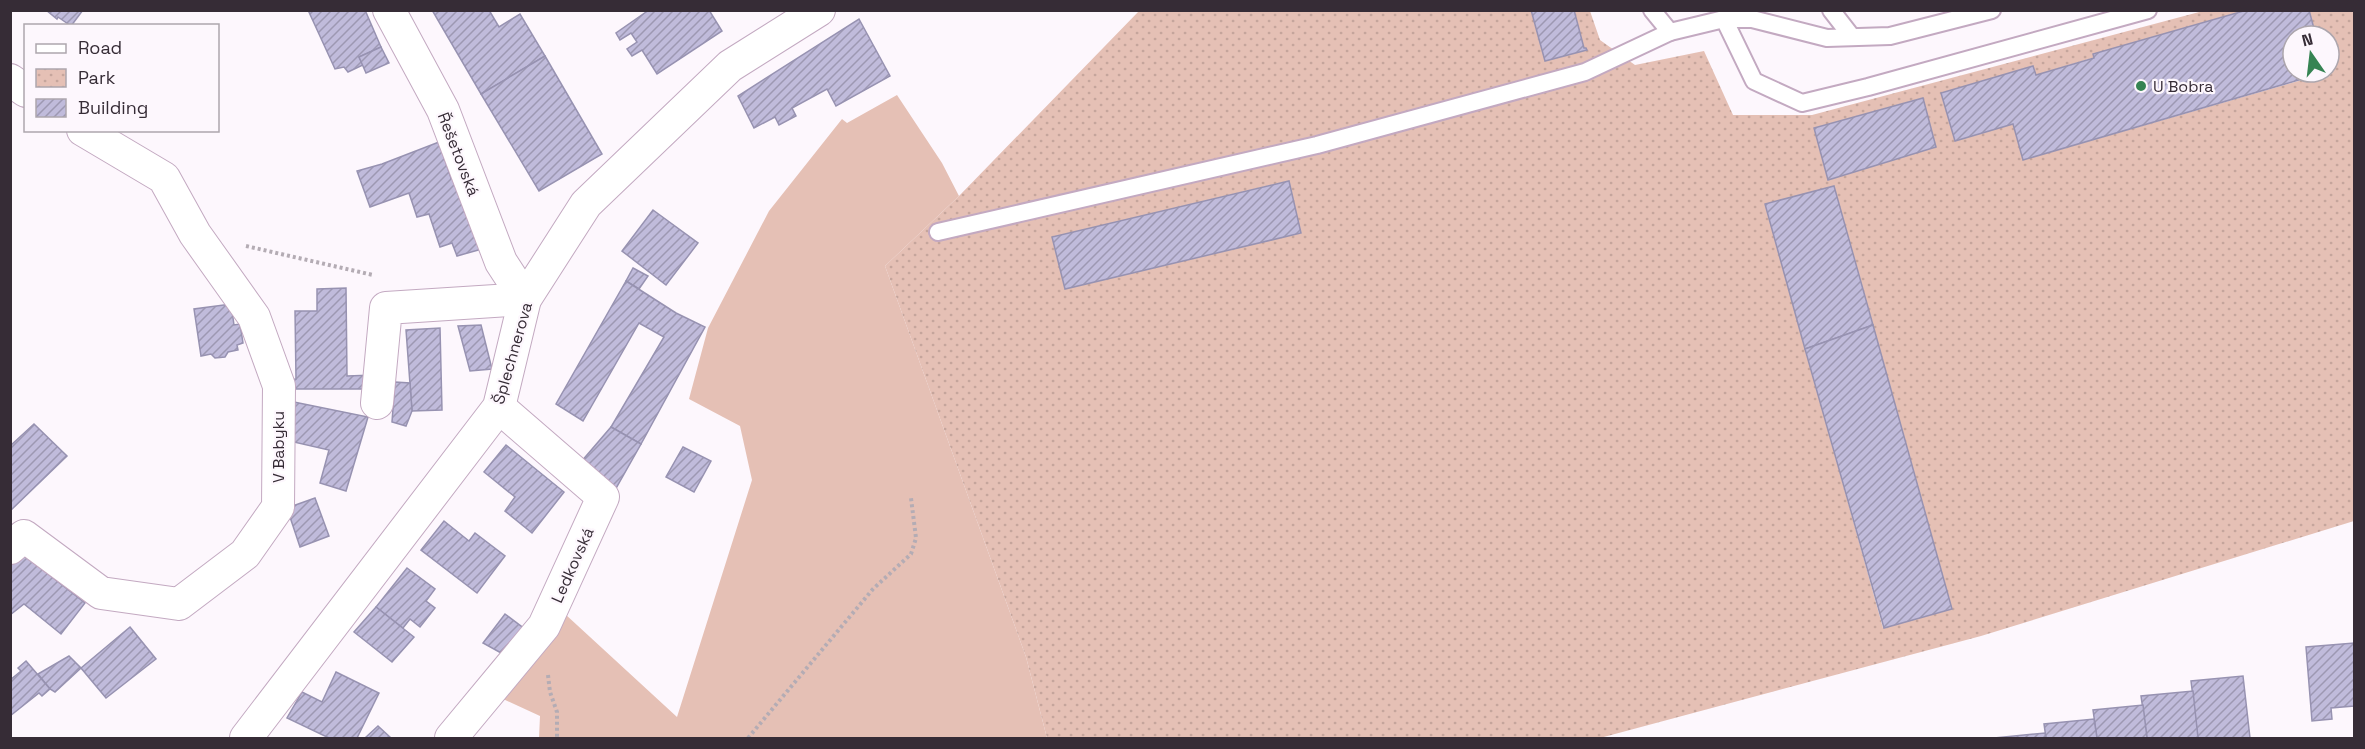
<svg xmlns="http://www.w3.org/2000/svg" width="2365" height="749" font-family="'Space Grotesk',sans-serif">
<style>
.green{fill:#e5c0b5}
.park{fill:url(#park-dots);fill-rule:evenodd}
.building{fill:url(#building-hatch);stroke:#9792b1;stroke-width:1.5}
.lines{fill:none;stroke-linecap:round;stroke-linejoin:round}
.service-casing{stroke:#c3a9c1;stroke-width:20}
.minor-casing{stroke:#c3a9c1;stroke-width:34}
.path{stroke:#b4acb4;stroke-width:4;stroke-dasharray:3 3;stroke-linecap:butt}
.service{stroke:#fff;stroke-width:16}
.minor{stroke:#fff;stroke-width:32}
.poi-dot{fill:#368453;stroke:#fdf7fd;stroke-width:2}
.labels{text-anchor:middle;stroke-width:4.5;stroke-linejoin:round;paint-order:stroke}
.poi-label{font-size:16px;fill:#362c36;stroke:#fdf7fd;text-anchor:start}
.street-label{font-size:16px;fill:#362c36;stroke:#fdf7fd}
</style>
<defs>
<pattern id="park-dots" width="8" height="8" patternUnits="userSpaceOnUse" patternTransform="scale(1.5)"><rect width="8" height="8" fill="#e5c0b5"/><path d="M2 2h.1M6 6h.1" fill="none" stroke="#c5a59c" stroke-width="1.8" stroke-linecap="round"/></pattern>
<pattern id="building-hatch" width="6" height="6" patternUnits="userSpaceOnUse" patternTransform="scale(1.5)"><rect width="6" height="6" fill="#c0bbdb"/><path d="M-1 1l2-2M0 6l6-6M5 7l2-2" fill="none" stroke="#9d98b2"/></pattern>
</defs>
<rect width="100%" height="100%" fill="#fdf7fd"/>
<polygon class="green" points="897,95 942,163 959,196 885,266 1026,657 1047,738 539,738 540,716 503,699 565,614 677,717 752,480 740,426 689,399 708,328 769,211 842,119 847,123"/>
<path class="park" d="M1139,11H1531L1545,61L1587,50L1584,48L1574,11H1590L1600,40L1635,65L1704,51L1733,115H1812L2203,11H2247L2036,75L1955,141L2013,124L2023,160L2309,78L2307,72H2329V36H2316L2309,11H2354V521L1981,636L1600,738H1047L1026,657L885,266L959,196ZM1922,98L1936,147L1828,179L1814,128ZM1288,181L1301,233L1065,289L1053,237ZM1765,204L1952,609H1951L1883,628Z"/>
<g class="building">
<polygon points="46,10 83,10 71,26 58,17 57,19"/>
<polygon points="308,10 365,10 381,47 359,57 363,65 348,72 344,67 335,69"/>
<polygon points="432,10 489,10 499,27 520,14 545,56 481,94"/>
<polygon points="649,10 709,10 722,31 657,74 642,50 632,56 627,49 637,42 631,33 620,40 616,33"/>
<polygon points="1531,10 1574,10 1584,48 1586,48 1587,50 1545,61"/>
<polygon points="2247,10 2309,10 2316,36 2293,36 2293,72 2307,72 2309,77 2023,160 2013,124 1955,141 1941,93 2033,66 2036,75 2094,58 2093,54"/>
<polygon points="859,19 890,76 836,106 827,89 792,108 796,116 779,125 775,117 754,128 738,96"/>
<polygon points="381,47 389,63 366,73 359,57"/>
<polygon points="545,56 602,154 539,191 481,94"/>
<polygon points="1923,98 1936,147 1828,180 1814,128"/>
<polygon points="439,142 451,178 458,176 482,249 457,256 452,243 440,247 429,214 417,217 409,193 370,207 357,171 382,164"/>
<polygon points="1289,181 1301,233 1065,289 1052,237"/>
<polygon points="1834,186 1873,325 1805,349 1765,204"/>
<polygon points="653,210 698,243 666,285 622,251"/>
<polygon points="633,268 648,276 639,289 626,281"/>
<polygon points="626,281 676,313 705,327 641,444 611,427 664,337 639,323 583,421 556,404"/>
<polygon points="346,288 347,376 374,375 374,389 285,389 283,380 296,379 295,311 317,311 317,289"/>
<polygon points="231,304 234,325 240,324 243,343 237,345 238,350 228,352 225,357 215,358 211,354 201,356 194,309"/>
<polygon points="481,325 492,369 470,371 458,326"/>
<polygon points="1873,325 1952,609 1884,628 1805,349"/>
<polygon points="440,328 442,410 412,411 406,330"/>
<polygon points="395,382 410,383 412,411 406,426 392,422"/>
<polygon points="289,401 368,417 346,491 320,483 329,450 285,440"/>
<polygon points="34,424 67,456 10,511 10,446"/>
<polygon points="611,427 641,444 615,490 581,462"/>
<polygon points="506,445 564,492 532,533 505,511 515,497 484,472"/>
<polygon points="683,447 711,461 694,492 666,477"/>
<polygon points="315,498 329,536 300,547 287,508"/>
<polygon points="444,521 469,541 475,533 505,556 477,593 421,550"/>
<polygon points="24,555 85,603 61,634 24,604 10,615 10,565"/>
<polygon points="407,568 435,589 426,601 435,608 420,627 410,619 403,628 376,607"/>
<polygon points="376,607 414,637 392,662 354,632"/>
<polygon points="505,614 529,632 503,654 483,643"/>
<polygon points="130,627 156,659 106,698 81,668"/>
<polygon points="2354,643 2354,706 2331,708 2332,719 2312,721 2306,647"/>
<polygon points="69,656 81,668 55,692 50,689 38,674"/>
<polygon points="26,661 50,689 42,696 39,693 10,716 10,680 21,671 18,668"/>
<polygon points="336,672 379,693 357,738 329,738 287,718 302,692 322,702"/>
<polygon points="2243,676 2250,738 2198,738 2191,681"/>
<polygon points="2193,691 2198,738 2147,738 2141,696"/>
<polygon points="2143,705 2147,738 2097,738 2093,710"/>
<polygon points="2094,719 2097,738 2046,738 2044,724"/>
<polygon points="378,726 391,738 365,738"/>
<polygon points="2045,733 2046,738 1994,738"/>
</g>
<g class="lines">
<g class="service-casing">
<g id="service">
<polyline points="1652,10 1670,32 1724,19 1752,19 1827,38 1890,36 1992,10"/>
<polyline points="1831,10 1852,37"/>
<polyline points="1724,19 1754,81 1802,103 1868,87 2148,10"/>
<polyline points="938,232 1317,145 1585,72 1670,32"/>
</g>
</g>
<g class="minor-casing">
<g id="minor">
<polyline points="10,80 26,91"/>
<polyline points="377,403 386,308 525,299 501,262 443,110 389,10"/>
<polyline points="10,548 24,536 101,593 179,604 245,554 278,507 279,386 254,317 195,234 164,178 83,130"/>
<polyline points="246,738 499,407 525,299 586,204 730,66 819,10"/>
<polyline points="451,738 544,626 603,497 499,407"/>
</g>
</g>
<g class="path">
<polyline points="246,246 373,275"/>
<polyline points="548,675 550,692 557,712 557,738"/>
<polyline points="748,738 873,589 911,554 916,538 911,498"/>
</g>
<use href="#service" class="service"/>
<use href="#minor" class="minor"/>
</g>
<circle class="poi-dot" cx="2141" cy="86" r="6"/>
<g class="labels">
<g class="poi-label">
<text x="2153" y="92">U Bobra</text>
</g>
<g class="street-label">
<text transform="translate(459 154) rotate(69)" y="6">Řešetovská</text>
<text transform="translate(512 353) rotate(-74)" y="6">Šplechnerova</text>
<text transform="translate(278 447) rotate(-90)" y="6">V Babyku</text>
<text transform="translate(572 565) rotate(-66)" y="6">Ledkovská</text>
</g>
</g>
<rect width="2365" height="749" fill="none" stroke="#362c36" stroke-width="24"/>
<rect x="24" y="24" width="195" height="108" fill="#fdf7fd" stroke="#ada6ad" stroke-width="1.5"/>
<rect x="36" y="44" width="30" height="9" fill="#ffffff" stroke="#ada6ad" stroke-width="1.5"/>
<text x="78" y="54" font-size="18" fill="#362c36">Road</text>
<rect x="36" y="69" width="30" height="18" fill="url(#park-dots)" stroke="#ada6ad" stroke-width="1.5"/>
<text x="78" y="84" font-size="18" fill="#362c36">Park</text>
<rect x="36" y="99" width="30" height="18" fill="url(#building-hatch)" stroke="#ada6ad" stroke-width="1.5"/>
<text x="78" y="114" font-size="18" fill="#362c36">Building</text>
<g transform="translate(2311 54) rotate(346)"><circle r="28" fill="#fdf7fd" stroke="#ada6ad" stroke-width="1.5"/>
<path d="M0-4.5L10 22L0 15L-10 22Z" fill="#368453"/>
<text y="-9" font-size="16" font-weight="bold" text-anchor="middle" fill="#362c36">N</text>
</g>
</svg>
